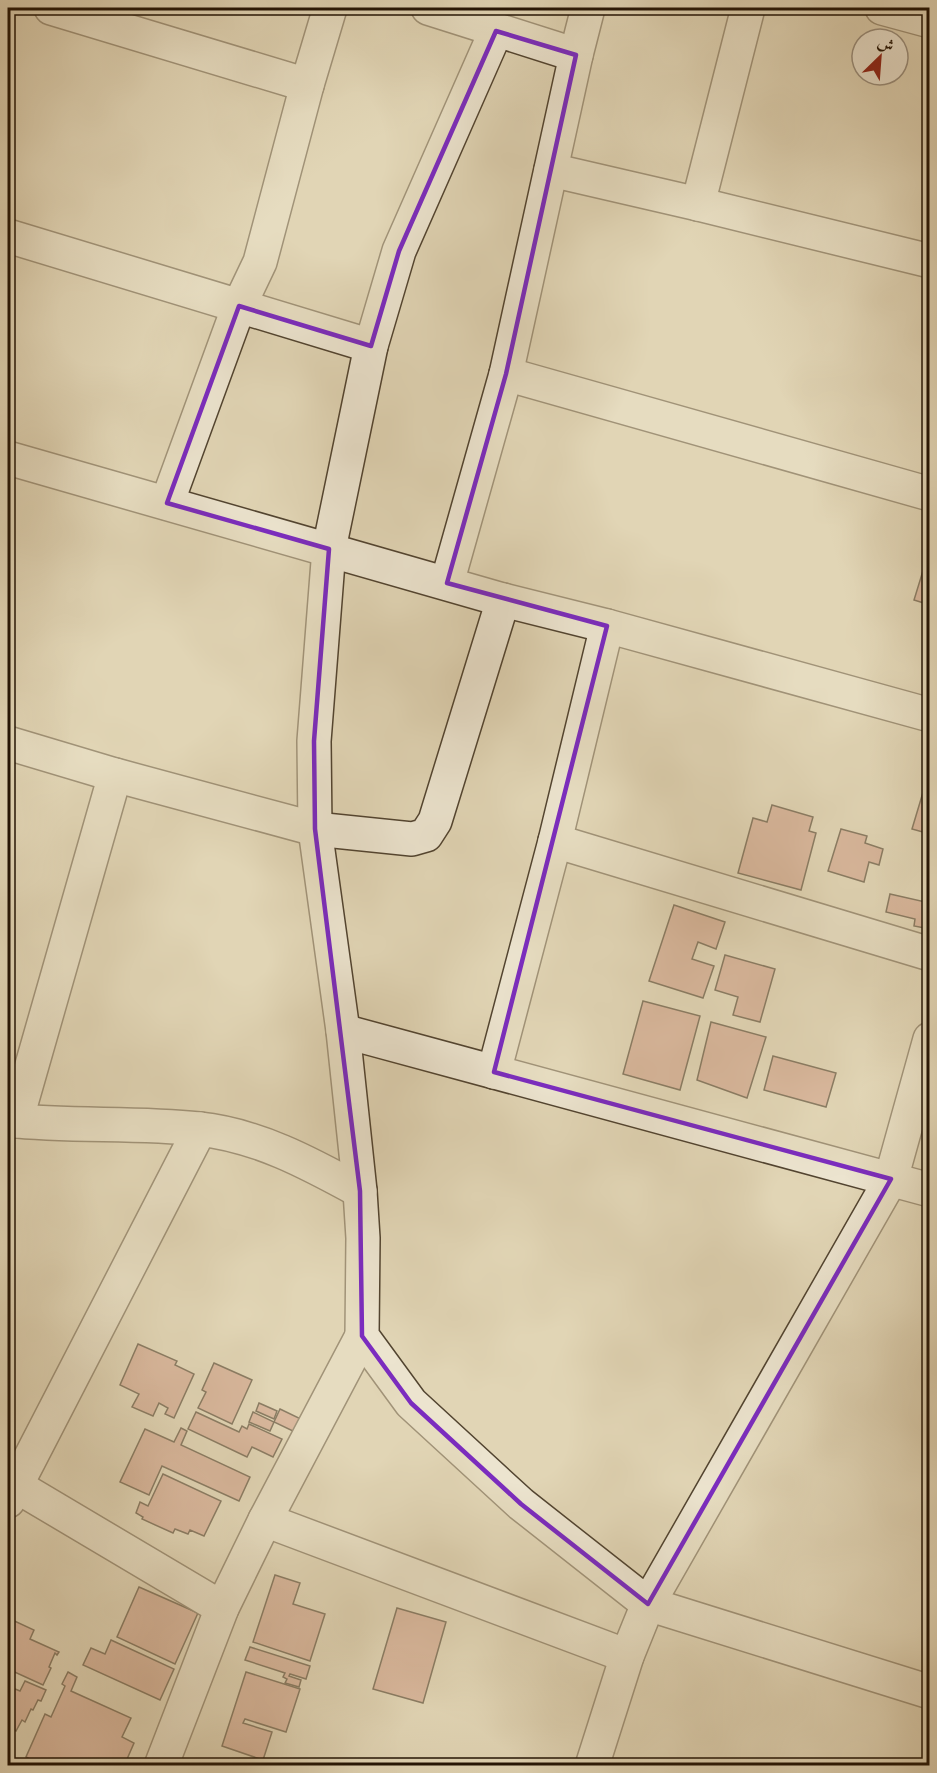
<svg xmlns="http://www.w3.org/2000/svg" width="937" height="1773" font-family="'IM FELL English',Amiri,serif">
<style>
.building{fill:#cf9580;stroke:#221304;stroke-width:1.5}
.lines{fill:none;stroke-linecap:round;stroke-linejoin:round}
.street-casing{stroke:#524430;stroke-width:36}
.street{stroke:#ece4cf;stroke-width:33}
.marked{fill:none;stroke:#7b2cbf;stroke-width:4.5;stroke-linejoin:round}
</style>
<rect width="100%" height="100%" fill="#e1d5b5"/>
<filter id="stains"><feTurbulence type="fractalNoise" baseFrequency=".00333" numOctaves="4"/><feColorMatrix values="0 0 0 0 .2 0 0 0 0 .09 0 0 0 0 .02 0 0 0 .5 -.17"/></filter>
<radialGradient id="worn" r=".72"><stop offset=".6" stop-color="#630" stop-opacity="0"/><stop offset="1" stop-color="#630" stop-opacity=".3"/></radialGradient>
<g class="building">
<polygon points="930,548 930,605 914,600"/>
<polygon points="930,769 930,834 912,829"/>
<polygon points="772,805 813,817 809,831 816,833 801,890 738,873 753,818 767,822"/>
<polygon points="841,829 867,836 865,843 883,849 879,865 869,862 864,882 828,871"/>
<polygon points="890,894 930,903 930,929 914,926 915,919 886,912"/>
<polygon points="674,905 725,922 716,949 698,942 692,959 714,966 703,998 649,981"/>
<polygon points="725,955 775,969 760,1022 733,1015 738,997 715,990"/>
<polygon points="643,1001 700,1016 680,1090 623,1074"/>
<polygon points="711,1022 766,1037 747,1098 697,1080"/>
<polygon points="773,1056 836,1073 826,1107 764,1090"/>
<polygon points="138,1344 177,1361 175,1365 194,1374 174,1418 165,1414 168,1408 159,1403 153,1416 132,1407 139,1394 120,1385"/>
<polygon points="214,1363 252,1380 232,1424 198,1408 206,1392 202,1390"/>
<polygon points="259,1403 277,1411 274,1419 256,1411"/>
<polygon points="280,1409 303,1420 297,1433 274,1422"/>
<polygon points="196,1412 239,1432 242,1426 247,1429 249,1424 282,1439 273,1457 252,1447 247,1457 188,1429"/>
<polygon points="253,1412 274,1422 270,1431 249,1422"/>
<polygon points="181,1428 187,1431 181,1445 250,1477 239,1501 162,1466 149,1495 120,1482 145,1429 174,1442"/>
<polygon points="163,1474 221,1501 204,1536 190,1530 188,1534 175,1529 173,1533 142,1519 143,1517 136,1513 140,1502 148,1506"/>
<polygon points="275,1575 300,1583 293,1604 325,1614 310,1661 253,1642"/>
<polygon points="139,1587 198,1613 175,1664 117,1637"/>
<polygon points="397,1608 446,1622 423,1703 373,1689"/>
<polygon points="8,1618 34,1630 30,1639 59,1652 57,1655 55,1653 49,1667 51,1668 43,1685 8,1669"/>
<polygon points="111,1640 174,1669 160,1700 83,1665 91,1648 105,1654"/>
<polygon points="250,1647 310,1666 306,1679 290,1674 289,1676 301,1680 299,1687 285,1683 287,1679 283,1677 285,1673 245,1660"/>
<polygon points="68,1672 77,1677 71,1691 131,1718 122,1737 134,1743 124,1766 45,1766 26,1757 45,1714 51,1717 65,1686 62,1684"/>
<polygon points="246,1672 300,1689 286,1732 245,1719 243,1723 272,1732 263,1760 222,1746"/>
<polygon points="25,1681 46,1690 41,1701 38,1700 33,1710 31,1709 25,1722 22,1720 16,1731 8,1727 8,1686 20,1691"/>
</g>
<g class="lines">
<g class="street-casing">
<g id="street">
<polyline points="51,8 307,85"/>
<polyline points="428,8 576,55"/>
<polyline points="882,8 930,21"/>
<polyline points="496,31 399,251 371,346 329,549 314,741 315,829 343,1031 360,1191 363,1238 362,1336 411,1403 521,1504 648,1604 930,1692"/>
<polyline points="551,170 698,204 930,261"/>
<polyline points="698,204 748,8"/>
<polyline points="8,236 371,346"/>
<polyline points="506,374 930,494"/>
<polyline points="8,458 503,600 607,626 930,715"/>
<polyline points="167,503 239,306 260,262 307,85 330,8"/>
<polyline points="447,583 506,374 576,55 588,8"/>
<polyline points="8,743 115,775 315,829 412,839 426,835 435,821 503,600"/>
<polyline points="555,841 930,954"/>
<polyline points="343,1031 930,1190"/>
<polyline points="494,1072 555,841 607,626"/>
<path d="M8,1120C71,1127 136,1122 199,1129C257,1135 309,1163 360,1191"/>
<polyline points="16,1121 115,775"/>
<polyline points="8,1481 222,1608"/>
<polyline points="8,1501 200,1129"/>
<polyline points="265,1520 627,1656"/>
<polyline points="161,1766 222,1608 265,1520 362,1336"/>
<polyline points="592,1766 627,1656 648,1604 891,1179 930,1039"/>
</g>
</g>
<use href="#street" class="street"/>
</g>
<path d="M0 0H937V1773H0ZM496,31L576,55L506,374L447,583L607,626L494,1072L891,1179L648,1604L521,1504L411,1403L362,1336L360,1191L315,829L314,741L329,549L167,503L239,306L371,346L399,251Z" fill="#e1d5b5" fill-opacity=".55" fill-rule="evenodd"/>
<path class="marked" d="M496,31L576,55L506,374L447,583L607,626L494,1072L891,1179L648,1604L521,1504L411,1403L362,1336L360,1191L315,829L314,741L329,549L167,503L239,306L371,346L399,251Z"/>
<rect width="937" height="1773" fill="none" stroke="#e1d5b5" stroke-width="30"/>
<rect x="9" y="9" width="919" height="1755" fill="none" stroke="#221304" stroke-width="3"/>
<rect x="15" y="15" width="907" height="1743" fill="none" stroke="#221304" stroke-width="1.5"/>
<g transform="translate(880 57) rotate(25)"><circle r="28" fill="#ece4cf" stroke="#9b907e" stroke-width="1.5"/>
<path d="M0-4.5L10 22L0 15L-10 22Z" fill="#8f2418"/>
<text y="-9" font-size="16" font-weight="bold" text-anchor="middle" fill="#221304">ش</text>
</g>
<rect width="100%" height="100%" filter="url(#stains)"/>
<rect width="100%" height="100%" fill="url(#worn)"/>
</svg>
